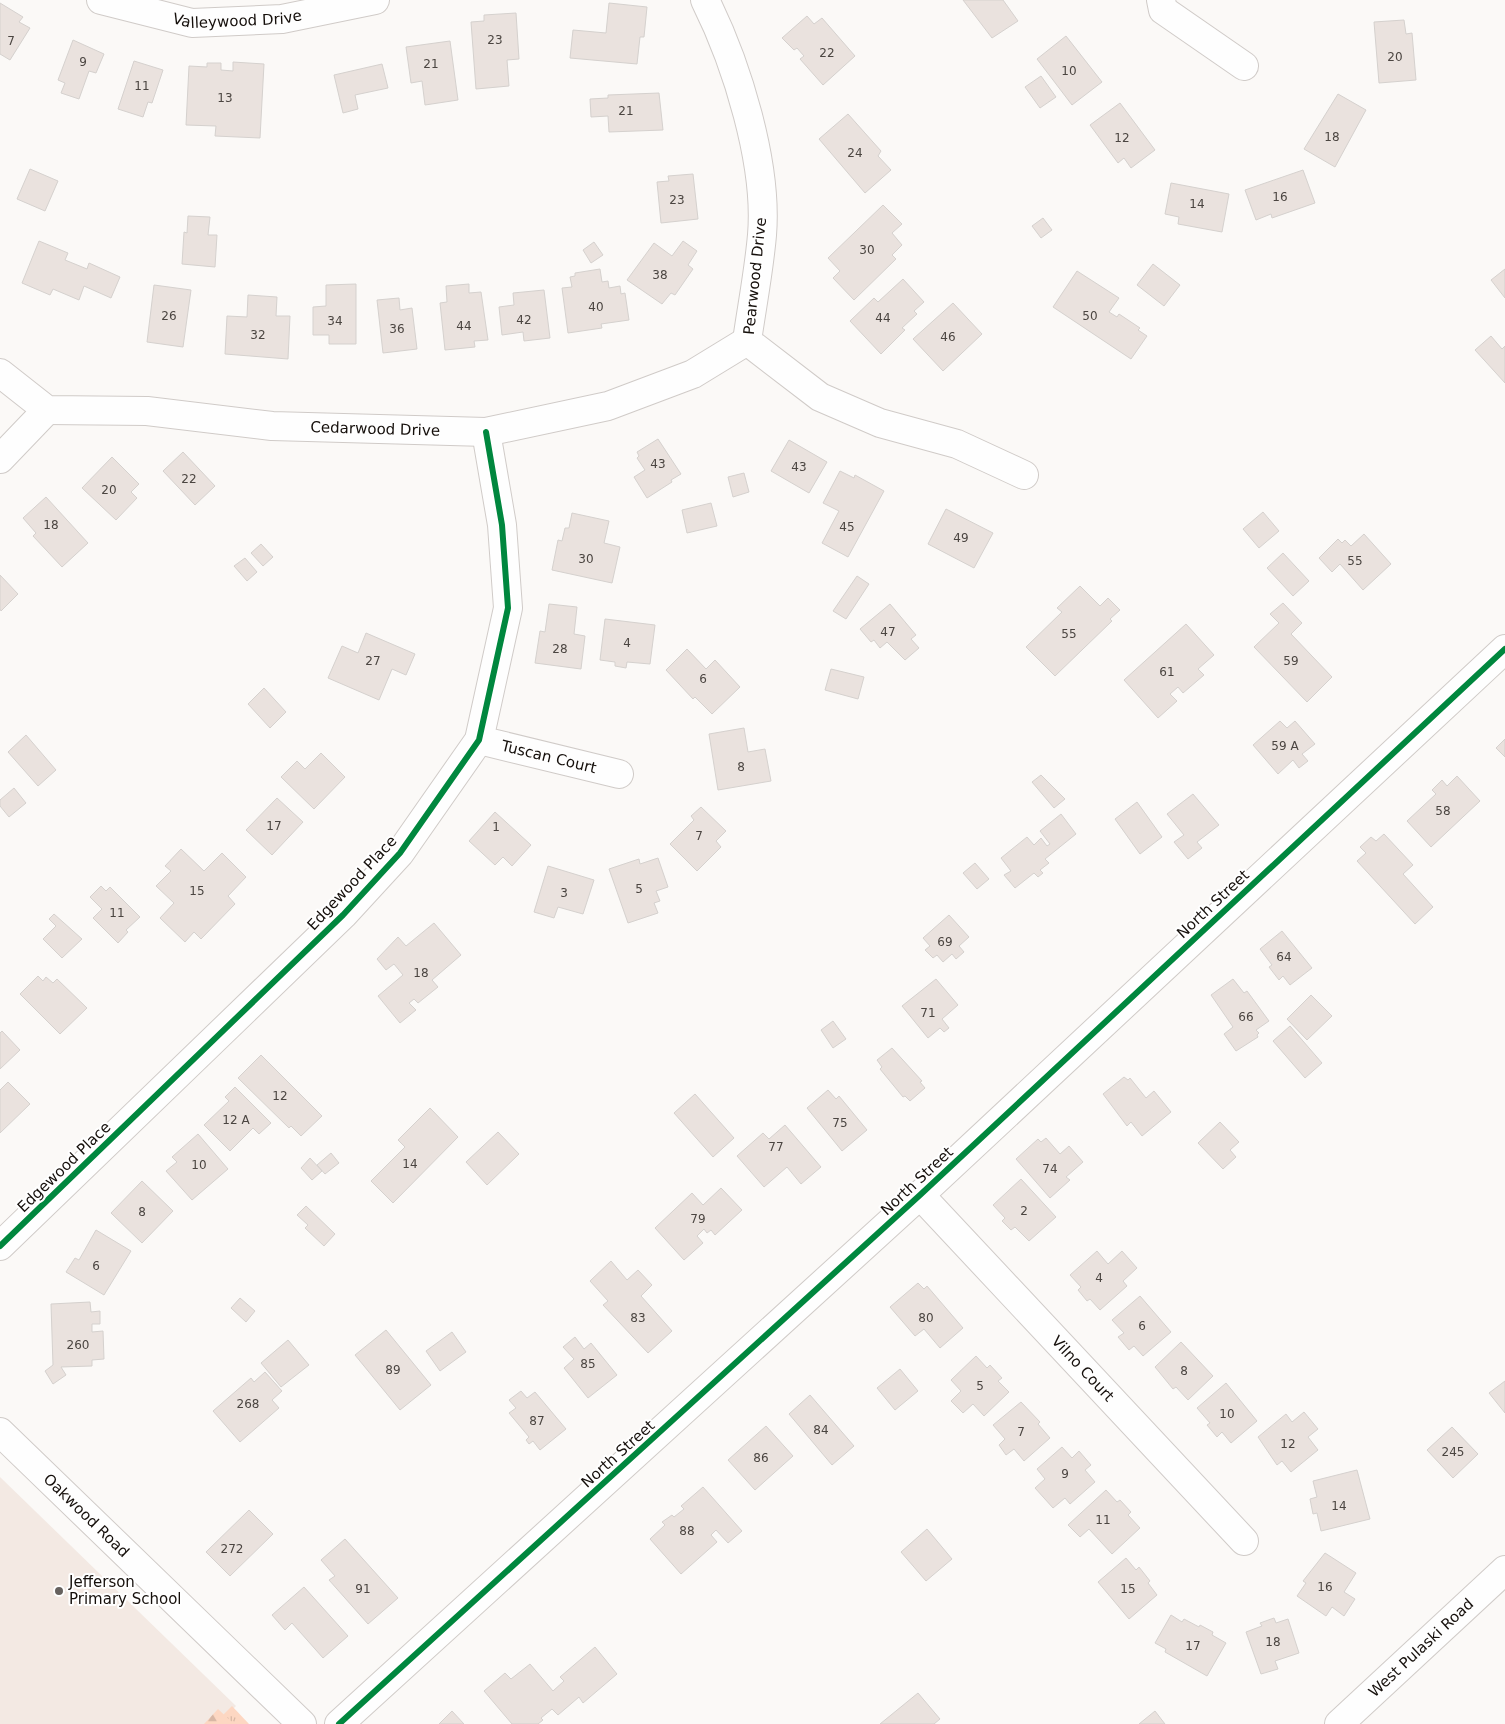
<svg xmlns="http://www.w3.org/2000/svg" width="1505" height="1724" font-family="'DejaVu Sans',sans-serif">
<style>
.built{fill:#f3e9e3}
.grass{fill:url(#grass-tufts)}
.forest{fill:url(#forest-firs)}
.building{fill:#eae2de;stroke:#d5d1ce}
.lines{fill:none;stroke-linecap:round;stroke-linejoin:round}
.minor-casing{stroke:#d0cbc8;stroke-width:30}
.secondary-casing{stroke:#d0cbc8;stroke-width:30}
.minor{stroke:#fefefe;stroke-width:28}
.secondary{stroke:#fefefe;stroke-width:28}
.cycleway-casing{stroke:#fff;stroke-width:9}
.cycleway{stroke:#00873e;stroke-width:6}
.poi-dot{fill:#66615e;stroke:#fff;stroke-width:2}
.labels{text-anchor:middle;stroke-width:4;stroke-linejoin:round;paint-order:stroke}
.number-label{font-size:12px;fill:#4b4541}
.street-label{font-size:15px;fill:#150f0b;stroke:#fff}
.poi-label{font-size:15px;fill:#150f0b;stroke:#fff;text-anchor:start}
</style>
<defs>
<pattern id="grass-tufts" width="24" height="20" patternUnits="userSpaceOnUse" patternTransform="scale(1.25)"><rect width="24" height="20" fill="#fdd7c2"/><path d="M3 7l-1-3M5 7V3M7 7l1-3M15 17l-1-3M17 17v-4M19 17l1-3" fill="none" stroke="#d8b7a5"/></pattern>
<pattern id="forest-firs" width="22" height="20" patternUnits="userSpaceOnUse" patternTransform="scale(1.25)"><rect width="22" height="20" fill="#fdd7c2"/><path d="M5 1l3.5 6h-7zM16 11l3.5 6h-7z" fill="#d8b7a5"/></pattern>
</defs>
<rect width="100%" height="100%" fill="#fbf9f7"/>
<polygon class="built" points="0,1477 236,1706 218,1724 0,1724"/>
<polygon class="grass" points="232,1706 249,1724 214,1724"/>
<polygon class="forest" points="218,1709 234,1724 204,1724"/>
<g class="building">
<polygon points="963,0 1003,0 1018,21 992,38"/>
<polygon points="0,3 23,17 19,22 30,28 10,60 0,54"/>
<polygon points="609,3 647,7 644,37 640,37 637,64 570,58 573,30 606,33"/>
<polygon points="516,13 519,59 507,60 509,86 476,89 471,22 484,21 484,15"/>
<polygon points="807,16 814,24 822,18 855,56 823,85 800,59 804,56 797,48 794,50 782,38"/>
<polygon points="1404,20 1406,34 1412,33 1416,80 1379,83 1374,22"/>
<polygon points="1066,36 1102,82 1072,105 1037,59"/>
<polygon points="73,40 104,54 96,73 89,71 79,99 61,93 65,83 58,80"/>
<polygon points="450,41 458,100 425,105 422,81 411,83 406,47"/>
<polygon points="134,61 163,70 152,103 148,102 143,117 118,109"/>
<polygon points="233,62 264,64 260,138 215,136 216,126 186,125 189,66 207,67 207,63 221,63 221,70 233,71"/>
<polygon points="382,64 388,88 355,95 358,109 343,113 334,75"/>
<polygon points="1041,76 1056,97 1040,108 1025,87"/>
<polygon points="659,93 663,130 609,132 608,116 591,117 590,99 608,98 608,95"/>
<polygon points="1338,94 1366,110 1335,167 1304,149"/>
<polygon points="1120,103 1155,150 1131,168 1124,158 1118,163 1090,125"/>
<polygon points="848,114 881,151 878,156 891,170 865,193 819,139"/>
<polygon points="30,169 58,181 45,211 17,199"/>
<polygon points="1303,170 1315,203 1272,218 1271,214 1256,220 1245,190"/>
<polygon points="693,174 698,219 661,223 657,182 669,181 668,176"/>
<polygon points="1171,183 1229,194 1222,232 1178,224 1179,217 1165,214"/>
<polygon points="883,205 902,224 892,233 902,245 892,255 896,259 854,300 833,278 840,271 828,258"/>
<polygon points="188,216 210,217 208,235 217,235 215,267 182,264 184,232 187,233"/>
<polygon points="1043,218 1052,230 1041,238 1032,226"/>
<polygon points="39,241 68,253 65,260 87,269 89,263 120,277 111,298 84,286 79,300 53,289 50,295 22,283"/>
<polygon points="683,241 697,251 688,265 693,269 675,295 671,293 662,304 627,280 654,243 672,256"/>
<polygon points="594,242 603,255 591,263 583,250"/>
<polygon points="1153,264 1180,285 1164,306 1137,285"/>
<polygon points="600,269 602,282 608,281 609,288 620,286 621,294 625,293 629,320 601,324 602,328 568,333 562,288 572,287 570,277 575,276 575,273"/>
<polygon points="1505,269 1505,298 1491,280"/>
<polygon points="1077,271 1119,298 1109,312 1117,317 1119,314 1140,328 1138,330 1147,336 1131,359 1053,307"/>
<polygon points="903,279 924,302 914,311 917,314 902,328 905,330 881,354 850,321 874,298 878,302"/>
<polygon points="356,284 356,344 329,344 329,335 313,335 313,307 326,306 326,285"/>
<polygon points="469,284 469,293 481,292 488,340 474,341 475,347 445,350 440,303 447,302 446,286"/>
<polygon points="154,285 191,290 183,347 147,342"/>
<polygon points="544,290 550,338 524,341 523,332 502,335 499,307 514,305 513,293"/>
<polygon points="248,295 277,297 276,316 290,316 288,359 225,354 227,316 247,317"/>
<polygon points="399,298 400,310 412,308 417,349 383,353 377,300"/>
<polygon points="953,303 982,334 943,371 913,339"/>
<polygon points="1491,336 1502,349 1505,346 1505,383 1475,350"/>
<polygon points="658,439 681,474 671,480 672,482 647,498 634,477 645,470 637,458 639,456 637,452"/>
<polygon points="789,440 827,462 809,493 771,471"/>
<polygon points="183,452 215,486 195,505 163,471"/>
<polygon points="112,457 139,484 131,492 137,498 116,520 82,488"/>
<polygon points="840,471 854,478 855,475 884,491 848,557 822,543 839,511 823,503"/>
<polygon points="744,473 749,492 733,497 728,477"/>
<polygon points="46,497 88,543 62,567 33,536 36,533 23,518"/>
<polygon points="711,503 717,526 687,533 682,510"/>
<polygon points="946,509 993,533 974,568 928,544"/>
<polygon points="1263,512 1279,531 1259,548 1243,529"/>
<polygon points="572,513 609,521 604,543 620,547 612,583 552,570 558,540 562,541 565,528 569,528"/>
<polygon points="1364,534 1391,564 1363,590 1340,564 1332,572 1319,558 1338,539 1342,543 1345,540 1351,546"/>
<polygon points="261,544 273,557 263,566 251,553"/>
<polygon points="1283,553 1309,581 1293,596 1267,568"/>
<polygon points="245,558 257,572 247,581 234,566"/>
<polygon points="0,575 18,594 1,611 0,609"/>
<polygon points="857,576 869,584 846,619 833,611"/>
<polygon points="1080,586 1100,606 1108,598 1120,610 1110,619 1112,621 1055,676 1026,647 1062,612 1057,608"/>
<polygon points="1283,603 1302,623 1291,634 1332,677 1307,702 1254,647 1279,623 1270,614"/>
<polygon points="549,604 577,607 574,634 585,636 581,669 535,663 540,631 545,632"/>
<polygon points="890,604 916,635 911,639 919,648 905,660 887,642 880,648 874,640 871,642 860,629"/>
<polygon points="605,619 655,625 650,664 627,662 626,668 615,666 615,662 600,660"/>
<polygon points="1186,624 1214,655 1198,669 1204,675 1183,693 1178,687 1170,694 1177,701 1158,718 1124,680"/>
<polygon points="366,633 415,654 406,675 392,669 379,700 328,678 342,646 358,653"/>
<polygon points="687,649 706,669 715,660 740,687 712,714 695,697 693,699 666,670"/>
<polygon points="831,669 864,677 858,699 825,690"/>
<polygon points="264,688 286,712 270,728 248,704"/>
<polygon points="1280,721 1287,728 1295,721 1315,744 1302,754 1308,761 1299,768 1293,760 1278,774 1253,745"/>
<polygon points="744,728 748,752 765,749 771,781 718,790 709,734"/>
<polygon points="26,735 56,770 38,786 8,752"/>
<polygon points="1505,739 1505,757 1496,748"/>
<polygon points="321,753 345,777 314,809 281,777 297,761 305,769"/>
<polygon points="1041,775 1065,799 1054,808 1032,782"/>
<polygon points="1457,776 1480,801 1431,847 1407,821 1436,794 1432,790 1442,780 1447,786"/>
<polygon points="14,788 26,803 9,817 0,806 0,800"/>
<polygon points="1193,794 1219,825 1197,842 1202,848 1188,859 1174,842 1184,835 1167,814"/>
<polygon points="277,798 303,822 272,855 246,830"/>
<polygon points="1137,802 1162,837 1140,854 1115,819"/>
<polygon points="701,807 726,831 716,841 721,847 697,871 670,844 694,820 691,816"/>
<polygon points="495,812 531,845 512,866 503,857 495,865 469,841"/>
<polygon points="1061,814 1076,834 1045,859 1049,863 1040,870 1043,873 1038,877 1034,873 1015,888 1004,875 1011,871 1001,858 1027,837 1034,845 1041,838 1047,846 1050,844 1040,831"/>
<polygon points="1384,834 1413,865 1403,874 1433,907 1415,924 1357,861 1366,853 1360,847 1371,837 1376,841"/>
<polygon points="181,849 204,871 222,853 246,877 228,896 235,904 201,939 194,932 185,942 160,918 174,903 156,886 171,871 165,866"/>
<polygon points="658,858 668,887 656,891 660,901 654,903 658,913 628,923 609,869 639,859 640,864"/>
<polygon points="975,863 989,879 977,889 963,873"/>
<polygon points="548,866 594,880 583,914 558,907 554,918 534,912"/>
<polygon points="101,886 106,891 110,887 140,917 126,930 128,932 118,943 93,918 102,909 90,897"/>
<polygon points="54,914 82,939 62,958 43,939 56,926 49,919"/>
<polygon points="949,915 969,937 959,946 964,952 956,959 952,954 943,962 937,955 933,958 925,950 930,946 923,938"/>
<polygon points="434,923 461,955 432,980 438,987 418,1003 414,999 409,1003 416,1010 400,1023 378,996 403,975 394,964 386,970 377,959 398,937 406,946"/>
<polygon points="1282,931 1312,968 1290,985 1283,976 1279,980 1269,967 1272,965 1260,949"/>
<polygon points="38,976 43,981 46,977 53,983 57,979 87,1008 60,1034 20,994"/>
<polygon points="936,979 958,1005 942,1019 949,1028 944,1032 940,1028 928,1038 902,1006"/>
<polygon points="1233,979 1244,993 1247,991 1269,1021 1256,1030 1259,1033 1257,1035 1258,1037 1236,1051 1224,1034 1233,1027 1211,995"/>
<polygon points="1311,995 1332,1016 1307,1040 1287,1019"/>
<polygon points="833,1021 846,1039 833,1048 821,1030"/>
<polygon points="1290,1026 1322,1063 1305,1078 1273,1041"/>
<polygon points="2,1031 20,1050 0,1069 0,1033"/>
<polygon points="892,1048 922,1081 920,1082 925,1088 910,1101 905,1096 903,1097 880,1069 882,1067 877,1060"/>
<polygon points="261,1055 322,1116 301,1136 291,1126 289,1128 238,1078"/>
<polygon points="1124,1077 1128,1080 1130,1078 1146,1098 1154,1091 1171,1112 1142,1136 1131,1122 1127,1126 1103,1094"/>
<polygon points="8,1082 30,1104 0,1133 0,1090"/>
<polygon points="235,1087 271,1123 259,1134 253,1128 230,1151 204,1125 229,1101 225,1097"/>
<polygon points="828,1090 836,1099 839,1096 867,1130 842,1151 807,1108"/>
<polygon points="695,1094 734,1138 713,1157 674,1113"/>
<polygon points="430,1108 458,1137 393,1203 371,1181 405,1147 398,1140"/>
<polygon points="1220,1122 1239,1142 1230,1150 1236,1157 1223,1169 1198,1143"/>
<polygon points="785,1125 821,1167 801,1184 787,1167 764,1187 737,1156 763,1133 769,1139"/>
<polygon points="498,1132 519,1154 487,1185 466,1162"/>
<polygon points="198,1134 228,1169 192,1200 166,1171 177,1162 172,1157"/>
<polygon points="1046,1138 1060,1154 1069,1146 1083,1162 1066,1177 1070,1180 1050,1198 1016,1159 1038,1139 1041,1142"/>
<polygon points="331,1153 339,1163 325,1174 317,1165"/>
<polygon points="310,1158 322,1171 312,1180 301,1168"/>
<polygon points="1021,1179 1056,1217 1029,1241 1015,1227 1011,1230 1002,1221 1005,1218 993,1205"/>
<polygon points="142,1181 173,1211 142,1243 111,1213"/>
<polygon points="721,1188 742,1210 715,1235 711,1230 707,1233 704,1229 697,1236 703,1243 684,1260 655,1228 692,1193 703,1205"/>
<polygon points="306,1206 335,1234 324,1246 305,1228 308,1225 297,1215"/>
<polygon points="96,1230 131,1251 104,1295 66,1272 75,1258 79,1260"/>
<polygon points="1097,1251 1108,1264 1122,1251 1137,1268 1123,1281 1127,1286 1100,1310 1090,1299 1087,1301 1078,1290 1081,1287 1070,1275"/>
<polygon points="611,1261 627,1280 638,1270 652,1285 641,1296 672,1331 648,1353 603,1305 608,1301 590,1281"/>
<polygon points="918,1283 924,1289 927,1286 963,1328 940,1348 924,1329 915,1336 890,1307"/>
<polygon points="1140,1296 1171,1332 1143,1356 1134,1346 1129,1350 1118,1337 1124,1333 1112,1320"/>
<polygon points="240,1298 255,1311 246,1322 231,1308"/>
<polygon points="90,1302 91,1312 100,1311 100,1324 92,1324 92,1332 103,1331 104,1359 92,1360 92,1366 61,1367 66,1375 53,1384 45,1371 53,1365 51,1304"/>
<polygon points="386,1330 431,1385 400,1410 355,1355"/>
<polygon points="452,1332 466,1352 440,1371 426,1351"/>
<polygon points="575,1337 584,1349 591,1343 617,1375 588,1398 564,1368 574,1359 563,1347"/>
<polygon points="288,1340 309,1365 281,1387 261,1363"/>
<polygon points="1181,1342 1213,1376 1188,1400 1176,1387 1173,1389 1155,1367"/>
<polygon points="976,1356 987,1368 990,1365 1002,1378 998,1381 1009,1392 984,1416 973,1404 963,1413 951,1401 961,1391 951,1380"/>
<polygon points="900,1369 918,1391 895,1410 877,1388"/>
<polygon points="265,1372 282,1391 272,1400 279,1408 240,1442 213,1411 251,1378 254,1382"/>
<polygon points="1505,1381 1505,1413 1489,1393"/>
<polygon points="1226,1383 1257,1421 1231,1443 1222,1432 1217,1437 1207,1425 1210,1423 1197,1408"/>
<polygon points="521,1391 527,1398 535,1392 566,1429 540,1450 533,1441 529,1444 526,1440 529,1437 509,1413 516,1408 509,1400"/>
<polygon points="810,1395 854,1446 832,1465 789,1414"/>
<polygon points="1021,1402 1040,1422 1038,1424 1050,1438 1024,1461 1014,1449 1006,1455 999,1445 1005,1439 993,1425"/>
<polygon points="1304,1412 1318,1429 1308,1437 1318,1450 1291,1472 1282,1461 1277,1465 1258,1437 1286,1414 1292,1422"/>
<polygon points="766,1426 793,1456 755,1490 728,1460"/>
<polygon points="1452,1427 1478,1454 1453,1478 1427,1450"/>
<polygon points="1062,1447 1072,1458 1079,1451 1091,1465 1085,1470 1095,1482 1070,1504 1065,1498 1053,1508 1035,1488 1045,1479 1037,1469"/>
<polygon points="1357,1470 1370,1519 1321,1531 1317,1513 1313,1514 1310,1499 1317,1497 1313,1481"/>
<polygon points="703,1487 742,1531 728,1543 716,1530 711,1535 717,1542 681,1574 650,1539 665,1525 662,1522 672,1515 674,1517 684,1509 681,1506"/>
<polygon points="1106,1490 1117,1502 1120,1500 1131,1512 1128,1515 1140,1528 1112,1554 1089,1529 1080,1537 1068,1525"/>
<polygon points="249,1510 273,1534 230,1576 206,1552"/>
<polygon points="927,1529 952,1559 926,1581 901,1552"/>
<polygon points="345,1539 398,1598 368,1624 329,1580 335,1576 321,1560"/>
<polygon points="1325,1553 1356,1573 1344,1592 1355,1599 1344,1616 1332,1607 1326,1616 1297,1596 1306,1583 1303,1581"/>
<polygon points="1126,1558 1136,1570 1139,1567 1150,1581 1148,1583 1157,1595 1129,1619 1098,1582"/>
<polygon points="304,1587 348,1636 323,1658 292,1623 285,1630 272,1615"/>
<polygon points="1171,1615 1182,1622 1184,1619 1199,1627 1200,1625 1213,1632 1212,1635 1226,1643 1207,1676 1165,1652 1166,1649 1155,1643"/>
<polygon points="1274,1618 1276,1623 1288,1619 1299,1653 1275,1661 1278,1669 1261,1674 1246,1632 1262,1626 1260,1623"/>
<polygon points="595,1647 617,1674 583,1703 579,1697 558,1715 552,1709 541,1718 543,1720 538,1724 512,1724 484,1691 505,1673 511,1679 530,1664 553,1691 564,1681 560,1677"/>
<polygon points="918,1693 940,1719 934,1724 880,1724"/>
<polygon points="452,1711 464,1724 439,1724"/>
<polygon points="1155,1711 1165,1724 1139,1724"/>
</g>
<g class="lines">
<g class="minor-casing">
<g id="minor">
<path id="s1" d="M101,0L192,23L282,19L375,0"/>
<path d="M705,0C737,64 768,164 762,235C759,270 752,306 747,341"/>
<polyline points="1161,0 1163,10 1244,66"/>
<polyline points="747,341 820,397 880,423 957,444 1024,475"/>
<path id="s2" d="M0,373L47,410L147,411L272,426L486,432L608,406L693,374L747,341"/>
<polyline points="0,459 47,410"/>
<path id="s3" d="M479,740L619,774"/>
<path id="s4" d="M920,1195L1244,1541"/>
<polyline points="0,1246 343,915 400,853 479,740 508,608 502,525 486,432"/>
<polyline points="339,1724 920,1195 1505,649"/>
</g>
</g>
<g class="secondary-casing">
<g id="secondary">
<path id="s5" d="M0,1432L302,1724"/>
<path id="s6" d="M1339,1724L1505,1570"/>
</g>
</g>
<use href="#minor" class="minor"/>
<use href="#secondary" class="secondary"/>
<g class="cycleway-casing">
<g id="cycleway">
<polyline points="0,1246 343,915 400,853 479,740 508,608 502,525 486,432"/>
<polyline points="339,1724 920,1195 1505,649"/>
</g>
</g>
<use href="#cycleway" class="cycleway"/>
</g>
<circle class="poi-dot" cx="59" cy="1591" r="5"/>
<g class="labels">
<g class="number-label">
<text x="495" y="44">23</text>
<text x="11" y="45">7</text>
<text x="827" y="57">22</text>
<text x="1395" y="61">20</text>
<text x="83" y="66">9</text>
<text x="431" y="68">21</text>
<text x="1069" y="75">10</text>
<text x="142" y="90">11</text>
<text x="225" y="102">13</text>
<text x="626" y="115">21</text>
<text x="1332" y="141">18</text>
<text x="1122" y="142">12</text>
<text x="855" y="157">24</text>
<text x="1280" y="201">16</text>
<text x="677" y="204">23</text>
<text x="1197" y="208">14</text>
<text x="867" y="254">30</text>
<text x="660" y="279">38</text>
<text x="596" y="311">40</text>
<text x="169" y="320">26</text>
<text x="1090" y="320">50</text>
<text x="883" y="322">44</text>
<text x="524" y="324">42</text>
<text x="335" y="325">34</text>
<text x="464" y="330">44</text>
<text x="397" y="333">36</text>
<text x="258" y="339">32</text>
<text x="948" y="341">46</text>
<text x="658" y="468">43</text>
<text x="799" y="471">43</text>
<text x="189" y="483">22</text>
<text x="109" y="494">20</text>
<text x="51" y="529">18</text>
<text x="847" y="531">45</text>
<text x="961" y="542">49</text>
<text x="586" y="563">30</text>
<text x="1355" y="565">55</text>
<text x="888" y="636">47</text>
<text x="1069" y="638">55</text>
<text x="627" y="647">4</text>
<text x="560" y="653">28</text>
<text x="373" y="665">27</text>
<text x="1291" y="665">59</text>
<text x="1167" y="676">61</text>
<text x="703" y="683">6</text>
<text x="1285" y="750">59 A</text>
<text x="741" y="771">8</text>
<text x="1443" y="815">58</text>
<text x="274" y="830">17</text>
<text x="496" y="831">1</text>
<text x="699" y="840">7</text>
<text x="639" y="893">5</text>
<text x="197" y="895">15</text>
<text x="564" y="897">3</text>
<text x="117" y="917">11</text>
<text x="945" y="946">69</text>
<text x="1284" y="961">64</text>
<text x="421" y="977">18</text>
<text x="928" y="1017">71</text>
<text x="1246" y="1021">66</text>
<text x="280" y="1100">12</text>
<text x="236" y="1124">12 A</text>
<text x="840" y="1127">75</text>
<text x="776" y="1151">77</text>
<text x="410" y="1168">14</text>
<text x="199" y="1169">10</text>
<text x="1050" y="1173">74</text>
<text x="1024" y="1215">2</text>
<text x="142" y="1216">8</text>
<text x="698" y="1223">79</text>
<text x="96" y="1270">6</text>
<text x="1099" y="1282">4</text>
<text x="638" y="1322">83</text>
<text x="926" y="1322">80</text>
<text x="1142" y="1330">6</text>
<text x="78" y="1349">260</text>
<text x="588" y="1368">85</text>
<text x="393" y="1374">89</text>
<text x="1184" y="1375">8</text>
<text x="980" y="1390">5</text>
<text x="248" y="1408">268</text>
<text x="1227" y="1418">10</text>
<text x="537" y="1425">87</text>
<text x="821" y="1434">84</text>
<text x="1021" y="1436">7</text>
<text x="1288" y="1448">12</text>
<text x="1453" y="1456">245</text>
<text x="761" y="1462">86</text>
<text x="1065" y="1478">9</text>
<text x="1339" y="1510">14</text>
<text x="1103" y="1524">11</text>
<text x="687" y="1535">88</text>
<text x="232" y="1553">272</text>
<text x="1325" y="1591">16</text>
<text x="363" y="1593">91</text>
<text x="1128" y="1593">15</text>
<text x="1273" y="1646">18</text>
<text x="1193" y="1650">17</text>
</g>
<g class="street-label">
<text dy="5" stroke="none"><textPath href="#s1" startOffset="139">Valleywood Drive</textPath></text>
<text transform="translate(755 276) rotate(-84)" y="5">Pearwood Drive</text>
<text dy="5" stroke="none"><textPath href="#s2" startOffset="389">Cedarwood Drive</textPath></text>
<text dy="5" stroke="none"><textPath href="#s3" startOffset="72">Tuscan Court</textPath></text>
<text transform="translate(352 883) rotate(-47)" y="5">Edgewood Place</text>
<text transform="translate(1213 904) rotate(-43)" y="5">North Street</text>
<text transform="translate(64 1167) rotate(-44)" y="5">Edgewood Place</text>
<text transform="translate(917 1181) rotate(-43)" y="5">North Street</text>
<text dy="5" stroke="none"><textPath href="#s4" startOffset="238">Vilno Court</textPath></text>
<text transform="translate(618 1454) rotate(-42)" y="5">North Street</text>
<text dy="5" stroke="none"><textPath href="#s5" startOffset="120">Oakwood Road</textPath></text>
<text dy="5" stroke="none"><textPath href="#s6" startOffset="112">West Pulaski Road</textPath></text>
</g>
<g class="poi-label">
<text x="69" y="1587">Jefferson<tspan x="69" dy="17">Primary School</tspan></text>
</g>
</g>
</svg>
